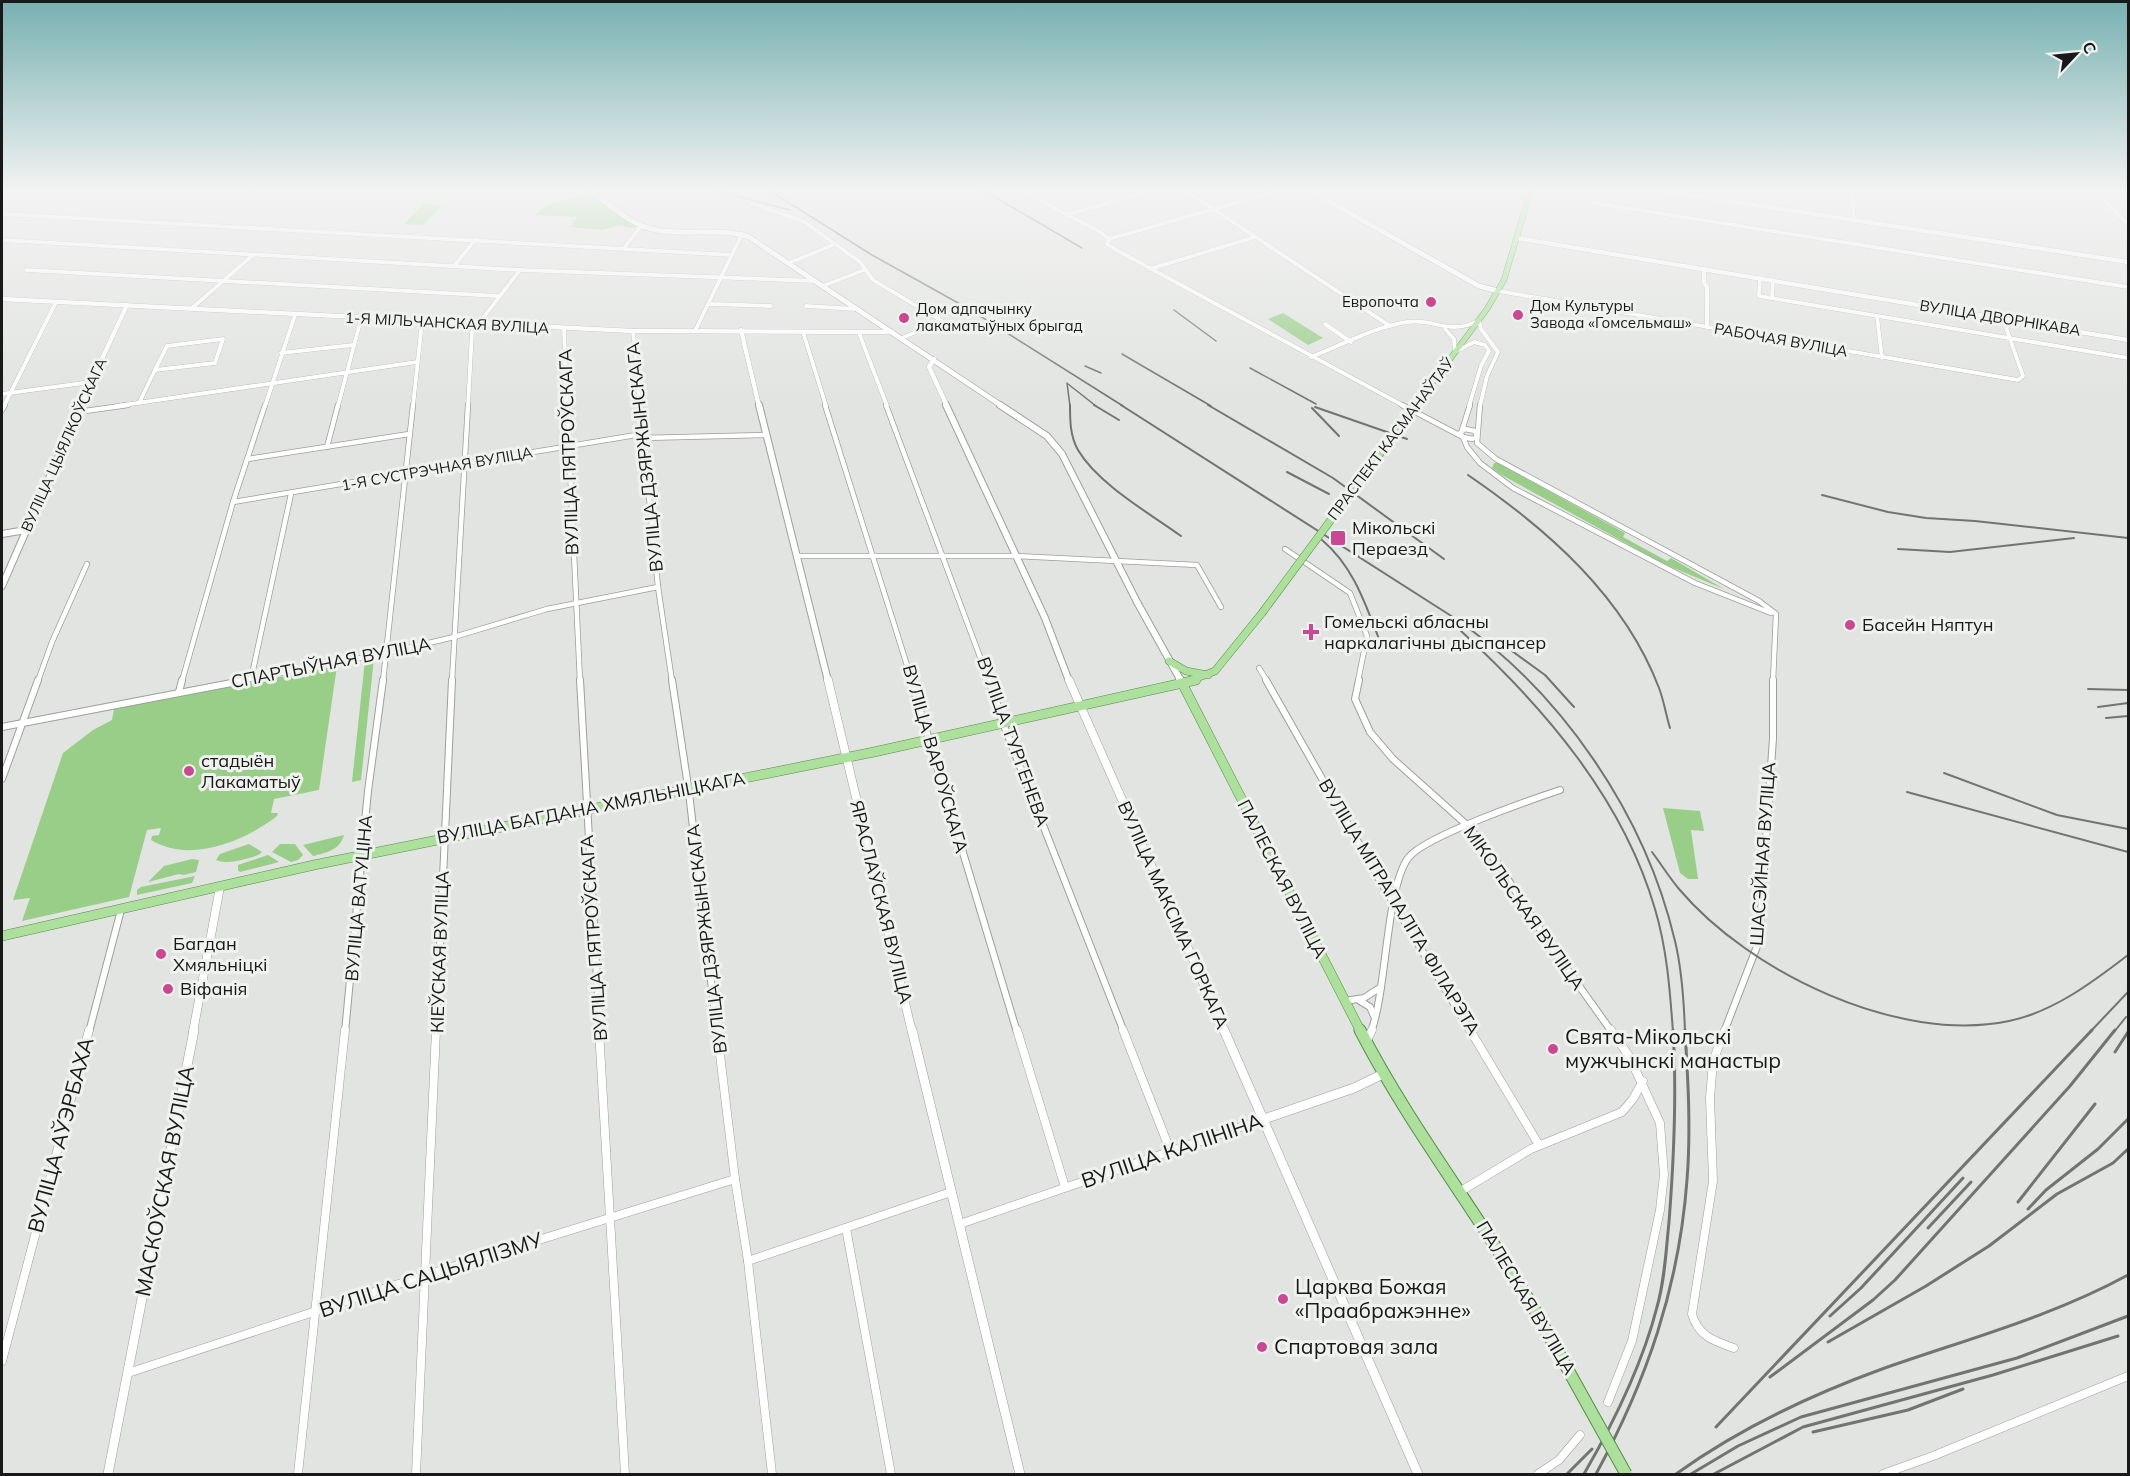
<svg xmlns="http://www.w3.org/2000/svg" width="2130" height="1476" font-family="Mulish,sans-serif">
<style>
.green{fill:#98ce88}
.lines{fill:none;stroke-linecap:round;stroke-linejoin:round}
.minor-far3-casing{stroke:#9d9f9c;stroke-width:4.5}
.minor-far2-casing{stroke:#9d9f9c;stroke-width:6}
.minor-far1-casing{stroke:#9d9f9c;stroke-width:8}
.minor-casing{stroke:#9d9f9c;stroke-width:9}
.tertiary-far3-casing{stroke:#9d9f9c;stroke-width:5}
.tertiary-far2-casing{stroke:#9d9f9c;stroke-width:8}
.tertiary-far1-casing{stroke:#9d9f9c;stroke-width:9}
.tertiary-casing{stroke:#9d9f9c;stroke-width:10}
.secondary-far2-casing{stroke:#9d9f9c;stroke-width:6}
.secondary-far1-casing{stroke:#9d9f9c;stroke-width:8}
.secondary-casing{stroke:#9d9f9c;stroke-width:10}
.primary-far3-casing{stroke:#558d44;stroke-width:6}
.primary-far2-casing{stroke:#558d44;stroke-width:8}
.primary-far1-casing{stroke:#558d44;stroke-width:10}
.primary-casing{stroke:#558d44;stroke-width:13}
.minor-far3{stroke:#fff;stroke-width:4}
.minor-far2{stroke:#fff;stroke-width:4.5}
.minor-far1{stroke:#fff;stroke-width:6}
.minor{stroke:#fff;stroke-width:8}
.tertiary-far3{stroke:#fff;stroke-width:4.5}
.tertiary-far2{stroke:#fff;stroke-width:6}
.tertiary-far1{stroke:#fff;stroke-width:8}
.tertiary{stroke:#fff;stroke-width:9}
.secondary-far2{stroke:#fff;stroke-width:5}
.secondary-far1{stroke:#fff;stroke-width:6}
.secondary{stroke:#fff;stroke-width:8}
.primary-far3{stroke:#ade09d;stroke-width:5}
.primary-far2{stroke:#ade09d;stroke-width:7}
.primary-far1{stroke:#ade09d;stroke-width:9}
.primary{stroke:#ade09d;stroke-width:11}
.rail-far2{stroke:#737472;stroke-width:1.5}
.rail-far1{stroke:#737472;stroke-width:2}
.rail{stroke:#737472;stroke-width:3}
.primary-bridge-far2-casing{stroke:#558d44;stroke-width:6;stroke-linecap:butt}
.primary-bridge-far1-casing{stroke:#558d44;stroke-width:8;stroke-linecap:butt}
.primary-bridge-casing{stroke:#558d44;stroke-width:13;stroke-linecap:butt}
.primary-bridge-far2{stroke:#ade09d;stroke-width:5}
.primary-bridge-far1{stroke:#ade09d;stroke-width:7}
.primary-bridge{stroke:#ade09d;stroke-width:11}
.poi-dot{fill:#c94891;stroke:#eff2ee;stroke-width:2}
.labels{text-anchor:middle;stroke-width:6;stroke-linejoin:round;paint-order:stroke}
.far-poi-label{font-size:15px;fill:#181918;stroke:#eff2ee;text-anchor:start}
.far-street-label{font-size:15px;fill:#181918;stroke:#eff2ee}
.street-label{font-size:18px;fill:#181918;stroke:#eff2ee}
.poi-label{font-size:18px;fill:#181918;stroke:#eff2ee;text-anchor:start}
.near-poi-label{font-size:21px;fill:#181918;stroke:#eff2ee;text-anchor:start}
.near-street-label{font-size:21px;fill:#181918;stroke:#eff2ee}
</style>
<rect width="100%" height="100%" fill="#e2e4e1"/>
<g class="green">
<polygon points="585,195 595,196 637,227 633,228 619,225 603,230 571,227 577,217 535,215 547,205"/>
<polygon points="424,204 442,205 423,225 404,224"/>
<polygon points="1283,313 1323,338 1308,345 1268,319"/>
<polygon points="1494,463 1498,463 1625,533 1623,537 1667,561 1671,558 1724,589 1664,564 1500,474 1492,468"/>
<polygon points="374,658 361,780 352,782 365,660"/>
<path d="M337,666L319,790L274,799L271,813H278L277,816C245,841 190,864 151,840L152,836L159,835L161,828L147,830L129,897L22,921L30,898L13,900L63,753L93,730L112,720L114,709Z"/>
<polygon points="1663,808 1700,811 1704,831 1691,830 1698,879 1688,879 1680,873"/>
<path d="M344,835C340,850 326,853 313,856L303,845Z"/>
<path d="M249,844L262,852L260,854C249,859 226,865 216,860L220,854Z"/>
<polygon points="280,844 295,844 303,855 298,860 291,862 272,852"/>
<polygon points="268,855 279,862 240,872 238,870 238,865"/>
<polygon points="192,859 199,860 196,872 184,875 179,874 148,882 164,866"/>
<polygon points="195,876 192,883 137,895 137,890 141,887"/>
</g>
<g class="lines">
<g class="minor-far3-casing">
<g id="minor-far3">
<polyline points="741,189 750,203 803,221 860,262 873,280 942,321 902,338"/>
<polyline points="1018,189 1102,233 1109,239 1107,244 1111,247 1404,406"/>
<polyline points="1183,189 1390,326"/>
<polyline points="1852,189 1854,220"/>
<polyline points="1024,192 1033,189"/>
<polyline points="1594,203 2128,287"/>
<polyline points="2,214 732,255"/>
<polyline points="1066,215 1158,189"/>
<polyline points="1109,239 1285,189"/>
<polyline points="2,240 520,270 815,281"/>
<polyline points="624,248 641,226"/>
<polyline points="789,263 835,244"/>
<polyline points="454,266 476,239"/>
<polyline points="1150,269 1255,237"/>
<polyline points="1704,269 1704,283 1707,287 1707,327"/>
<polyline points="26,270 498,296"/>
<polyline points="1760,278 1759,296 2128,358"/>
<polyline points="823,286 864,270"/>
<polyline points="1498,291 2018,380 2023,376 2003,319"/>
<polyline points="1772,298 1773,280"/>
<polyline points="710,304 771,306"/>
<polyline points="806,306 856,309"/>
<polyline points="192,308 253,255"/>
<polyline points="1877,316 1882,358"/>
<polyline points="1325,324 1351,342"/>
<polyline points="564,329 567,406"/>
<polyline points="1445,329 1454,339 1455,352"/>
<polyline points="633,331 640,406"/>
<polyline points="695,331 742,234"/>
<polyline points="803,332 826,406"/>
<polyline points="859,333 887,406"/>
<polygon points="223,339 215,363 155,370 167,346"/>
<polyline points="1457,351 1474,342 1485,345 1489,351 1481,366 1469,406"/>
<polyline points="281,353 353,345"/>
<path d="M1311,357C1342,345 1374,327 1407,322C1436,318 1446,336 1479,321L1481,329L1498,352L1487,376L1480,406"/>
<polyline points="2,394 91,382"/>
<polyline points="139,403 155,370"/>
<polyline points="4,406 56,302"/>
<polyline points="117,406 417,362"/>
<polyline points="265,406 295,315"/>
<polyline points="338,406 361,319"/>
<polyline points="413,406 422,322"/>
<polyline points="468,406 472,332 520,270"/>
</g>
</g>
<g class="minor-far2-casing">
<g id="minor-far2">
<polyline points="567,405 580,681"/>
<polyline points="640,405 658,587 672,681"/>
<polyline points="825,405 912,681"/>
<polyline points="886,405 989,681"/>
<polyline points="1402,405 1461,436"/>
<polyline points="1480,405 1477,443 1496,459 1759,601 1776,614 1773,681"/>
<polyline points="2,410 5,405"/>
<polyline points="78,412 128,405"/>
<polygon points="1465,429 1475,431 1477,437 1472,439 1463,437 1460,433"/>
<polyline points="1462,430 1470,405"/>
<polyline points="1463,437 1467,447 1480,463 1513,488 1695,583 1771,613"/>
<polyline points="643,438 765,435"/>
<polyline points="327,447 338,405"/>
<polyline points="248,459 409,434"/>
<polyline points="233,502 642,434"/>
<polyline points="1285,549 1350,593 1367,636 1358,681"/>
<polyline points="798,556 1016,556 1197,565 1221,607"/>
<polyline points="1259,668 1267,681"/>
<polyline points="251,679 291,494"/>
<polyline points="38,681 52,642 87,564"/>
<polyline points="182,681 233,502 265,405"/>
<polyline points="239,681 387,653 454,637 547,609 658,587"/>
<polyline points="383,681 413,405"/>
<polyline points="452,681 468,405"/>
</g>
</g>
<g class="minor-far1-casing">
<g id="minor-far1">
<polyline points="580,680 600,1032"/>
<polyline points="672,680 689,793 717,1032"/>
<polyline points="911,680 1017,1032"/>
<polyline points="989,680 1005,728 1124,1032"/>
<polyline points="1266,680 1379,879 1471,1032"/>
<polyline points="1359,680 1355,699 1370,732 1393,759 1468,826 1496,861 1552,948 1612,1032"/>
<polyline points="179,692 182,680"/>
<polyline points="2,727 247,680"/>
<polyline points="2,779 38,680"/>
<polyline points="1345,1001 1364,998 1381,987"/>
<polyline points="1360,1001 1370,1007 1374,1016"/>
<polyline points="89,1032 121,910"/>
<polyline points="345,1032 368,791 383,680"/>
<polyline points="436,1032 452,680"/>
<path d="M1371,1032C1387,990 1386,885 1409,857C1426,836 1530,800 1560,790"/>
<polyline points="1724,1032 1759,941 1773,738 1773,680"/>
</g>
</g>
<g class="minor-casing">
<g id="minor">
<polyline points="599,1030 625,1474"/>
<polyline points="717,1030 735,1179 748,1261 772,1474"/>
<polyline points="1017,1030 1065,1187"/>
<polyline points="1123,1030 1170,1150"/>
<polyline points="1470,1030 1539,1145"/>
<path d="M1725,1030L1713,1061L1710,1098L1713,1181L1692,1314C1698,1336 1714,1341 1734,1348"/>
<polyline points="1367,1040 1372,1030"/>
<polyline points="1461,1191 1531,1149 1622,1112 1633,1099 1643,1081"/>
<polyline points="960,1224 1264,1119"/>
<polyline points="846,1228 891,1474"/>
<polyline points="748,1261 951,1192"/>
<polyline points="2,1361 89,1030"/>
<polyline points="128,1373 426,1275 735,1179"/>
<polyline points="1608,1402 1632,1341 1660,1210 1664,1175 1660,1123 1629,1056 1611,1030"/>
<polyline points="298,1474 345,1030"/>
<polyline points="416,1474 436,1030"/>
<polyline points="1538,1474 1559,1460 1580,1435"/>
<polyline points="1883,1474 1933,1456 2128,1376"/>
</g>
</g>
<g class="tertiary-far3-casing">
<g id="tertiary-far3">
<polyline points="1650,189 2128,262"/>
<polyline points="2092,189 2128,224"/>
<polyline points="1516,238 2128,340"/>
<polyline points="2,299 633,331 892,332"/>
<polyline points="741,330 759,406"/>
<polyline points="934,359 929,367 947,406"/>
<polyline points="80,406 127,305"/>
</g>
</g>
<g class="tertiary-far2-casing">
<g id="tertiary-far2">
<polyline points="759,405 828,681"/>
<polyline points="946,405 1045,618 1069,681"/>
<polyline points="2,534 26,530"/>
<polyline points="2,586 81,405"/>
</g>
</g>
<g class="tertiary-far1-casing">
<g id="tertiary-far1">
<polyline points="828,680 912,1032"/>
<polyline points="1069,680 1225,1032"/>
<polyline points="193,1032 220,887"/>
</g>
</g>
<g class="tertiary-casing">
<g id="tertiary">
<polyline points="912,1030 1020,1474"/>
<polyline points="1224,1030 1418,1474"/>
<polyline points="1264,1119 1354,1088 1383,1074"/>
<polyline points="108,1474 194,1030"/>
</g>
</g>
<g class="secondary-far2-casing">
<g id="secondary-far2">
<path d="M589,189C610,205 630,225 656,230C687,236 718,227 749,237L1002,406"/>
<polyline points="1307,189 1479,286 1498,291"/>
</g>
</g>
<g class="secondary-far1-casing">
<polyline id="secondary-far1" points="1000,405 1047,436 1062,454 1137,602 1181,681"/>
</g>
<g class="secondary-casing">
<polyline id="secondary" points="1180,680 1182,683"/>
</g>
<g class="primary-far3-casing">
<polyline id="primary-far3" points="1442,370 1487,309 1504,280 1531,189"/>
</g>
<g class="primary-far2-casing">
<g id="primary-far2">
<polyline points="1169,661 1186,671 1208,675"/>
<polyline points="1189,681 1215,671 1262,613"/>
</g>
</g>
<g class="primary-far1-casing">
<g id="primary-far1">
<polyline points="1182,683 1361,1032"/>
<polyline points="2,936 314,865 874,752 1196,680"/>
</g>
</g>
<g class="primary-casing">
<path id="primary" d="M1360,1030C1410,1127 1478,1213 1533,1307"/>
</g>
<use href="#minor-far3" class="minor-far3"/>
<use href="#minor-far2" class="minor-far2"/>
<use href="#minor-far1" class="minor-far1"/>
<use href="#minor" class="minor"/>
<use href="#tertiary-far3" class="tertiary-far3"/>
<use href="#tertiary-far2" class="tertiary-far2"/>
<use href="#tertiary-far1" class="tertiary-far1"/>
<use href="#tertiary" class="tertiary"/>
<use href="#secondary-far2" class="secondary-far2"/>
<use href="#secondary-far1" class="secondary-far1"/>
<use href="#secondary" class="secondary"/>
<use href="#primary-far3" class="primary-far3"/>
<use href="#primary-far2" class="primary-far2"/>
<use href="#primary-far1" class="primary-far1"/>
<use href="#primary" class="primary"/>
<g class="rail-far2">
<polyline points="709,189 790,210"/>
<polyline points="767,189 872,255 969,309 1123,406"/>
<polyline points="981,189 1082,248"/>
<polyline points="1174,310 1216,341"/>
<polyline points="1122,354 1211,406"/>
<polyline points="1085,366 1101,373"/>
<polyline points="1250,368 1316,404"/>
<polyline points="1067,383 1070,406"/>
<polyline points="1068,384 1096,406"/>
</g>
<g class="rail-far1">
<path d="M1070,405C1070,420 1070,436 1078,450C1098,484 1149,513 1181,536"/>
<polyline points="1094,405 1119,420"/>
<path d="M1121,405L1456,619C1562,693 1645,814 1675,941C1682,970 1684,1002 1685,1032"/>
<polyline points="1208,405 1333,478 1444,559"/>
<polyline points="1315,407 1407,439"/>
<polyline points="1312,408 1339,436"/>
<polyline points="1287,472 1329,494"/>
<path d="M1468,475C1547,529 1624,596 1659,688C1664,701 1666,715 1670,728"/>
<polyline points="1822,495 1888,512 1926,518 1975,521 2128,538"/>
<path d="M1322,540C1353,566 1365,603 1379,639"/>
<polyline points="1898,549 1950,552 2074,538"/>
<path d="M1461,631C1544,707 1623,799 1655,909C1667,949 1670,991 1673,1032"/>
<polyline points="1497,640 1545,675 1574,707"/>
<polyline points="2088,689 2128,690"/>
<polyline points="2098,707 2128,703"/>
<polyline points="2106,718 2128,716"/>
<polyline points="1944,773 2057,815 2128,829"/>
<polyline points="1907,792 2128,852"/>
<path d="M1652,852C1661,864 1669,877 1679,889C1750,973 1899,1044 2009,1021C2053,1012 2093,982 2128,955"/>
<polyline points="2090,1032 2128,992"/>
<polyline points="2114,1032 2126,1017"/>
</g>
<g class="rail">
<polyline points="2115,1052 2128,1032"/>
<polyline points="2018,1202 2095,1104"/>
<polyline points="2028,1209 2046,1190 2098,1149 2128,1119"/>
<polyline points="1928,1228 1971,1182"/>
<polyline points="1830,1316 1861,1288 1963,1178"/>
<polyline points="1828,1342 1926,1286 1989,1246 2057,1194 2113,1163 2128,1149"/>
<polyline points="1770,1377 1873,1300 1895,1280 2070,1086 2115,1030"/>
<polyline points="1716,1427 2092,1030"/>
<polyline points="1813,1432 1908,1410 1963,1389"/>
<polyline points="1567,1474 1592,1449"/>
<path d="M1584,1474C1614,1422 1642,1366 1657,1307C1665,1279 1666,1250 1669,1222C1674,1158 1677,1094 1673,1030"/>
<path d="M1596,1474C1647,1380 1679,1287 1687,1180C1691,1130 1688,1080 1685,1030"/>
<path d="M1676,1474C1740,1428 1808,1396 1882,1369C1964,1340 2051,1317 2128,1275"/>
<polyline points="1691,1474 1738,1446 1801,1417 2017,1358 2128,1316"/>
<polyline points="1714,1474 1803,1427 1993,1375 2118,1336"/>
</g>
<g class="primary-bridge-far2-casing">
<polyline id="primary-bridge-far2" points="1415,406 1442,370"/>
</g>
<g class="primary-bridge-far1-casing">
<polyline id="primary-bridge-far1" points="1262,613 1416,405"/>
</g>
<g class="primary-bridge-casing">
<polyline id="primary-bridge" points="1533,1307 1626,1474"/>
</g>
<use href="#primary-bridge-far2" class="primary-bridge-far2"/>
<use href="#primary-bridge-far1" class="primary-bridge-far1"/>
<use href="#primary-bridge" class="primary-bridge"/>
</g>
<linearGradient id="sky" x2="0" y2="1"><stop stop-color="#77b0b1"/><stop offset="0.48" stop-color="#f2f3f2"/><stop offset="1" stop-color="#f2f3f2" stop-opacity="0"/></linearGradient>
<rect width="2130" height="396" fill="url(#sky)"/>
<g class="poi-dot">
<circle cx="1431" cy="302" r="6"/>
<circle cx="1518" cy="315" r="6"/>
<circle cx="904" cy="318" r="6"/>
<rect x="1330" y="530" width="16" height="16" rx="3"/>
<circle cx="1850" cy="625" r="6"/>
<path d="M1308 623h6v6h6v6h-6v6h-6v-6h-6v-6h6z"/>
<circle cx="189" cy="771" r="6"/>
<circle cx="161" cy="954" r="6"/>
<circle cx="168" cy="989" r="6"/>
<circle cx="1553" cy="1049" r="6"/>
<circle cx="1283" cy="1299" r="6"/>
<circle cx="1262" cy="1347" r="6"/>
</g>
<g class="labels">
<g class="far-poi-label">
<text x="1419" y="307" text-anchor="end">Европочта</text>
<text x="1530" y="311">Дом Культуры<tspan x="1530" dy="17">Завода «Гомсельмаш»</tspan></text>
<text x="916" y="314">Дом адпачынку<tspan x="916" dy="17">лакаматыўных брыгад</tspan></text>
</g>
<g class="far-street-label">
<text transform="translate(2000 318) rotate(9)" y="5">ВУЛІЦА ДВОРНІКАВА</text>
<text transform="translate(447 323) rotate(3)" y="5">1-Я МІЛЬЧАНСКАЯ ВУЛІЦА</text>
<text transform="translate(1781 340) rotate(10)" y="5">РАБОЧАЯ ВУЛІЦА</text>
<text transform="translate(1391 439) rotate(-53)" y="5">ПРАСПЕКТ КАСМАНАЎТАЎ</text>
<text transform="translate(64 445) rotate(-66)" y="5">ВУЛІЦА ЦЫЯЛКОЎСКАГА</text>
<text transform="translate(437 469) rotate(-10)" y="5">1-Я СУСТРЭЧНАЯ ВУЛІЦА</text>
</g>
<g class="street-label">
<text transform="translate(569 452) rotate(-92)" y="6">ВУЛІЦА ПЯТРОЎСКАГА</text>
<text transform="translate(645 457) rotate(-96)" y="6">ВУЛІЦА ДЗЯРЖЫНСКАГА</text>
<text transform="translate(331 663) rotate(-11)" y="6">СПАРТЫЎНАЯ ВУЛІЦА</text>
<text transform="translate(1013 742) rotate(70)" y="6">ВУЛІЦА ТУРГЕНЕВА</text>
<text transform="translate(935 759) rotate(74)" y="6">ВУЛІЦА ВАРОЎСКАГА</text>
<text transform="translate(591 808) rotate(-11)" y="6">ВУЛІЦА БАГДАНА ХМЯЛЬНІЦКАГА</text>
<text transform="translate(1763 854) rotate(-86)" y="6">ШАСЭЙНАЯ ВУЛІЦА</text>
<text transform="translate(1282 879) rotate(63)" y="6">ПАЛЕСКАЯ ВУЛІЦА</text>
<text transform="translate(359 898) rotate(-85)" y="6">ВУЛІЦА ВАТУЦІНА</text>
<text transform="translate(881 902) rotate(76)" y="6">ЯРАСЛАЎСКАЯ ВУЛІЦА</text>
<text transform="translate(1399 907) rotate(59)" y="6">ВУЛІЦА МІТРАПАЛІТА ФІЛАРЭТА</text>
<text transform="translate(1524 908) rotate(55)" y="6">МІКОЛЬСКАЯ ВУЛІЦА</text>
<text transform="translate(1173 915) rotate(66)" y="6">ВУЛІЦА МАКСІМА ГОРКАГА</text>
<text transform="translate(594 938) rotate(-94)" y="6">ВУЛІЦА ПЯТРОЎСКАГА</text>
<text transform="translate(707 939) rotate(-97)" y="6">ВУЛІЦА ДЗЯРЖЫНСКАГА</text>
<text transform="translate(440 952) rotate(-88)" y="6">КІЕЎСКАЯ ВУЛІЦА</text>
<text transform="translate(1526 1298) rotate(59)" y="6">ПАЛЕСКАЯ ВУЛІЦА</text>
</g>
<g class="poi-label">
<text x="1352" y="534">Мікольскі<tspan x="1352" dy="21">Пераезд</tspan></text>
<text x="1324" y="628">Гомельскі абласны<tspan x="1324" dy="21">наркалагічны дыспансер</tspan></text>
<text x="1862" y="631">Басейн Няптун</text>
<text x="201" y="767">стадыён<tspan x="201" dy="21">Лакаматыў</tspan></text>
<text x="173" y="950">Багдан<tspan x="173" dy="21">Хмяльніцкі</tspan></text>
<text x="180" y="995">Віфанія</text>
</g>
<g class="near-poi-label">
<text x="1565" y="1044">Свята-Мікольскі<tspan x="1565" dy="24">мужчынскі манастыр</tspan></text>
<text x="1295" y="1294">Царква Божая<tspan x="1295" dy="24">«Праабражэнне»</tspan></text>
<text x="1274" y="1354">Спартовая зала</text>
</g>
<g class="near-street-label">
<text transform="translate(61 1135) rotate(-75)" y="7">ВУЛІЦА АЎЭРБАХА</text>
<text transform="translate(1172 1151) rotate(-19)" y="7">ВУЛІЦА КАЛІНІНА</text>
<text transform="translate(165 1181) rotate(-79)" y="7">МАСКОЎСКАЯ ВУЛІЦА</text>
<text transform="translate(431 1275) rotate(-18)" y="7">ВУЛІЦА САЦЫЯЛІЗМУ</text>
</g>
</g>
<rect width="2130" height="1476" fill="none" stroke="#181918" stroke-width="6"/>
<g transform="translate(2076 54) rotate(64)" stroke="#eff2ee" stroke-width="4.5" paint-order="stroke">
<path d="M0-4.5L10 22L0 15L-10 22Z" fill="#181918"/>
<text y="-9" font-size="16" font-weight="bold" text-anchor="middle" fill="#181918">С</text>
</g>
</svg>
